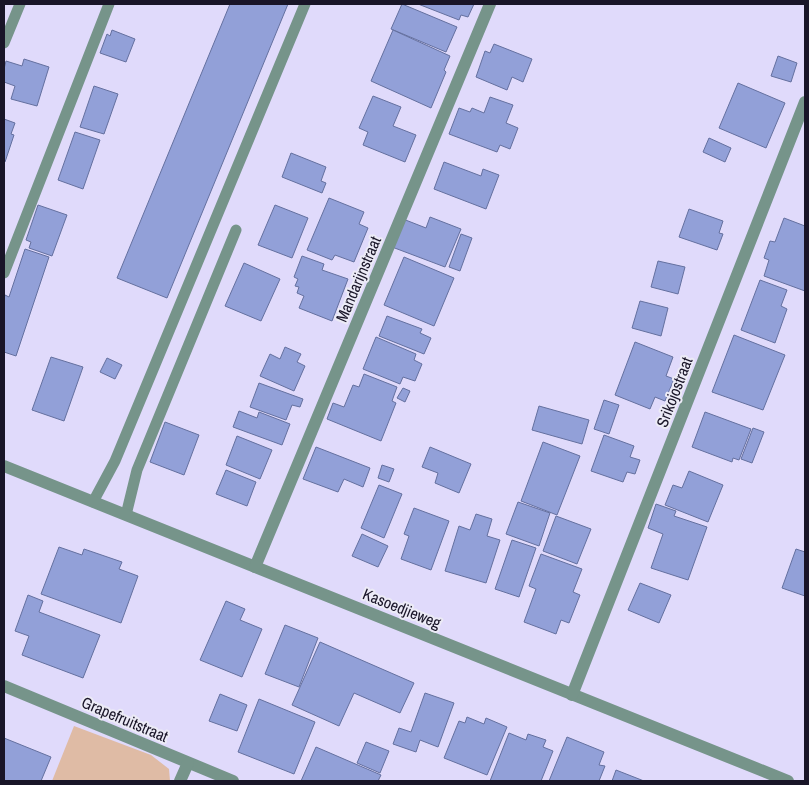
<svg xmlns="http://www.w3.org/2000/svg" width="809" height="785" font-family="'Archivo Narrow',sans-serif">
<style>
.green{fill:#dfbba5}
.building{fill:#92a0d8;stroke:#64709f}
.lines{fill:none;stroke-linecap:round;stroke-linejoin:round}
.service{stroke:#76948a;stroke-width:11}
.minor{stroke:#76948a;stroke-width:12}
.labels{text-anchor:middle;stroke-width:4;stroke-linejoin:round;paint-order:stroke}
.street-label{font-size:16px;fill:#191528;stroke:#ecebf6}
</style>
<rect width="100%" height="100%" fill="#e0dafb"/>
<polygon class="green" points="74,726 151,755 169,769 170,781 52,781"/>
<g class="building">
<polygon points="230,4 288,4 167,298 117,278"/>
<polygon points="402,4 457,27 446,52 391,29"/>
<polygon points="418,4 474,4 468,17 461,15 459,20"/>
<polygon points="112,30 135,39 126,62 100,53 107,34 110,36"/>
<polygon points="393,30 450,56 444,70 446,72 431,108 371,81"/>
<polygon points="494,44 532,59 523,82 512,77 507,90 476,77 485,51 490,53"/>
<polygon points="778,56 797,63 791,82 771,76"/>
<polygon points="24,59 49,67 37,106 11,99 15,86 4,82 4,69 6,61 22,66"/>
<polygon points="738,83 785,103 766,148 719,128"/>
<polygon points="94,86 118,94 104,134 80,127"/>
<polygon points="373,96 401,107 393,126 416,135 405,162 363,145 368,132 359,128"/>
<polygon points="490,97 513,105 506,123 518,128 510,149 500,145 497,152 449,134 459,108 470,112 472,108 484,113"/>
<polygon points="4,119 15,123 11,134 14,135 5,162 4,162"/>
<polygon points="75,132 100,140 83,189 58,180"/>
<polygon points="709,138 731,148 725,162 703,152"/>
<polygon points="291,153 326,167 321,181 326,183 322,193 282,177"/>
<polygon points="444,162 481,176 483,169 499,175 486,209 434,189"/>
<polygon points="329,198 364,212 359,224 368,228 354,262 335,255 332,260 307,250"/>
<polygon points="38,205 67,215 52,256 29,248 31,242 26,240"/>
<polygon points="275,205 308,218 292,258 258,245"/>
<polygon points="689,209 723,221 719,233 723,234 717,250 679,237"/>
<polygon points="430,217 461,229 445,267 392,247 403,219 426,228"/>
<polygon points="784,218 805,226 805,291 764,276 769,260 764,258 770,241 775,242"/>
<polygon points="461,234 472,238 460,271 449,267"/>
<polygon points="25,249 49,257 16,356 4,352 4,299 5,295 9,297"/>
<polygon points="302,256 324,264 322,270 348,279 332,321 299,308 304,296 297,293 299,287 295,286 298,279 294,277"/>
<polygon points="404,257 454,278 434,326 384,305"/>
<polygon points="658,261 685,267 678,294 651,287"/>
<polygon points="244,263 280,279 261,321 225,306"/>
<polygon points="760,280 787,290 781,306 787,309 775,343 741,330"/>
<polygon points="640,301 668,308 661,336 632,328"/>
<polygon points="387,316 422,329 420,333 431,338 424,354 379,336"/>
<polygon points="734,335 785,355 763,410 712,392"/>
<polygon points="376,337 416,354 414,360 422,364 415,381 403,377 400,384 363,369"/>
<polygon points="635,342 673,357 666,376 674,379 665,401 655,397 650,409 615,395"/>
<polygon points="285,347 301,354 297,362 305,366 294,391 260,376 270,354 280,359"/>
<polygon points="51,357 83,367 64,421 32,410"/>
<polygon points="107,358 122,365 115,379 100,372"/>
<polygon points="364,374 397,387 392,401 396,403 381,441 327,419 333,403 344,407 353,385 359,387"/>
<polygon points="259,383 303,399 300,407 292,405 286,420 250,407"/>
<polygon points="403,388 410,391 405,402 397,398"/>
<polygon points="604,400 619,405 609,434 594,429"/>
<polygon points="539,406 589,420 582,444 532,430"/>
<polygon points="239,411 257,418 259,412 290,424 282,445 233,427"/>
<polygon points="705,412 751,429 739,460 733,458 732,462 692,447"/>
<polygon points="165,422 199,435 184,475 150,462"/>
<polygon points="753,428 764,432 752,463 741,459"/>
<polygon points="604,435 634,446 630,457 640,460 635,474 627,472 623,482 591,471"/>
<polygon points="237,436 272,450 260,479 226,465"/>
<polygon points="543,442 580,456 557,515 521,501"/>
<polygon points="316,447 370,468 363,487 344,479 338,492 303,479"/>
<polygon points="430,447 471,464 459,493 435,483 438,473 422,467"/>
<polygon points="382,465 394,469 389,482 378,478"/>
<polygon points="226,470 256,482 247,506 216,494"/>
<polygon points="689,471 723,485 708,522 665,505 673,485 682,488"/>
<polygon points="379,485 402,494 384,538 361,528"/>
<polygon points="518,502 550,513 539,546 506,534"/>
<polygon points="656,504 676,511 674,516 707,527 688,580 651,568 663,534 648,528"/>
<polygon points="414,508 449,521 431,570 401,559 409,536 404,534"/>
<polygon points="476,514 492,519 487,536 500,540 486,583 445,571 459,526 470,530"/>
<polygon points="556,516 591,529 577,564 543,551"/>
<polygon points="362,534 388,546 378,567 352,556"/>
<polygon points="512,540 536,548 519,597 495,589"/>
<polygon points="59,547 82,555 84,549 122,562 119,569 138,576 121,623 41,594"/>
<polygon points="796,549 805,552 805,596 782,588"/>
<polygon points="541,554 582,569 573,592 580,595 569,623 561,620 556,634 524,622 536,589 529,586"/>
<polygon points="640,583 671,595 659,623 628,610"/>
<polygon points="28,595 43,601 39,612 100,635 83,678 22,655 29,636 15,631"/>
<polygon points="226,601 245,609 240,620 262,629 242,677 200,660"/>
<polygon points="285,625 318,638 299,687 265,674"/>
<polygon points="320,642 414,683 400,713 354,693 339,726 292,705"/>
<polygon points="425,693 454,703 438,747 420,740 416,752 393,744 399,728 411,732"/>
<polygon points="220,694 247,705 237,731 209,721"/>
<polygon points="259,699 315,722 294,774 238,752"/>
<polygon points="467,717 484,724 486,718 507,727 487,775 444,758 459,721 465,723"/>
<polygon points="509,733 526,740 528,734 546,740 543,747 553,751 541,781 490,781"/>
<polygon points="567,737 604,752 599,765 605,766 599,781 549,781"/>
<polygon points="4,738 51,757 41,781 4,781"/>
<polygon points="366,742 389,751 380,773 357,763"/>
<polygon points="316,747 381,775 378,781 301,781"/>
<polygon points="616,770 644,781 612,781"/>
</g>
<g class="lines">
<g class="service">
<polyline points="4,43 20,4"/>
<polyline points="4,273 109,4"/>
<polyline points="93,502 115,461 305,4"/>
<polyline points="126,515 137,470 236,230"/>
</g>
<g class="minor">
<polyline points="4,466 788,781"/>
<polyline points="255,567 490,4"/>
<polyline points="4,686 233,781"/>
<polyline points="572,695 805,102"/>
<polyline points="180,781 188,763"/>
</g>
</g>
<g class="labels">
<g class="street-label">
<text transform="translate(358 279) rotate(-67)" y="6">Mandarijnstraat</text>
<text transform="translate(674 392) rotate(-69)" y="6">Srikojostraat</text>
<text transform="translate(402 608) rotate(22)" y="6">Kasoedjieweg</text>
<text transform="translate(125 719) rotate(23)" y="6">Grapefruitstraat</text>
</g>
</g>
<rect width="809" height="785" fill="none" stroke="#191528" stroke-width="10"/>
</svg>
